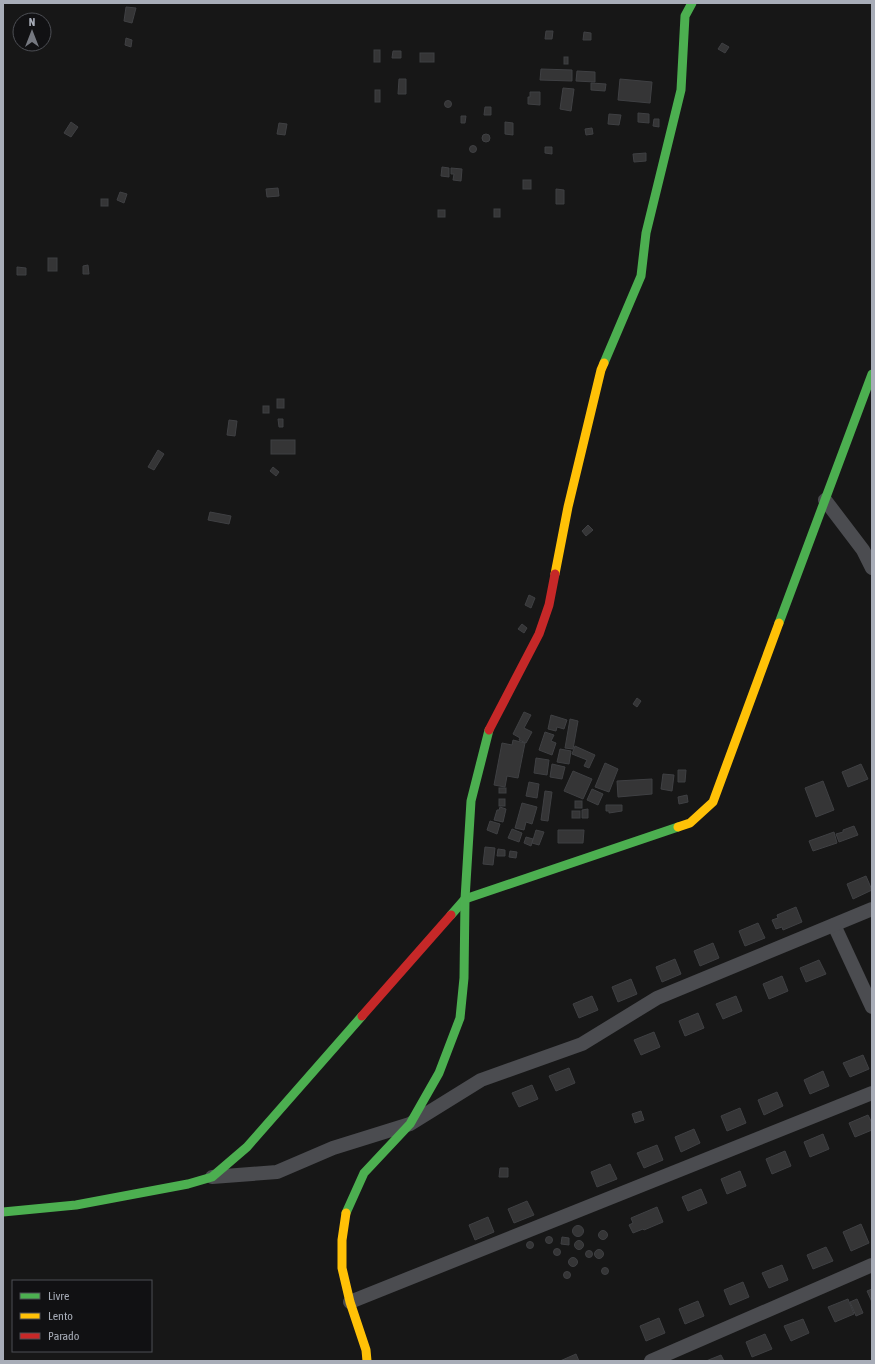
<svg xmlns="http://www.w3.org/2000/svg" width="875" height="1364" font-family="'Asap Condensed',sans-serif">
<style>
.building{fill:#353536;stroke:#3f4043}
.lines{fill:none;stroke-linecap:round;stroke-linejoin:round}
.street{stroke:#4b4c50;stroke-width:14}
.fast{stroke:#4caf50;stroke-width:9}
.slow{stroke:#ffc107;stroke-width:9}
.jam{stroke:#c62828;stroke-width:9}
</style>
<rect width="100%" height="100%" fill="#171717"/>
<g class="building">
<polygon points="126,7 136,8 132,23 124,21"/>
<polygon points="546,31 553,31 552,39 545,39"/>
<polygon points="584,32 591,33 591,40 583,40"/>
<polygon points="126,38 132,40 131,47 125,45"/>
<polygon points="722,43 729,47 725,53 718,49"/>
<rect x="374" y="50" width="6" height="12"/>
<polygon points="393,51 401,51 401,58 392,58"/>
<rect x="420" y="53" width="14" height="9"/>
<rect x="564" y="57" width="4" height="7"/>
<polygon points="541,69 572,70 572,81 540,80"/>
<polygon points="577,71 595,72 595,82 576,81"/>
<polygon points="399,79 406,79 406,94 398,94"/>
<polygon points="620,79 652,82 650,103 618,100"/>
<polygon points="591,83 606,84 605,91 591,90"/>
<polygon points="563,88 574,89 571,111 560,109"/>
<rect x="375" y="90" width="5" height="12"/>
<polygon points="530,92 540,92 540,105 528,104 528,97 530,97"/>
<circle cx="448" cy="104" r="3.5"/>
<polygon points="485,107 491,107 491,115 484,115"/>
<polygon points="638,113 649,114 649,123 638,122"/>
<polygon points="609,114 621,115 619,125 608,124"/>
<polygon points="461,116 466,116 465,123 461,123"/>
<polygon points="654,119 659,119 659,127 653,126"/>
<polygon points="71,122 78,127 71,137 64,133"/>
<polygon points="505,122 513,123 513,135 505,134"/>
<polygon points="279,123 287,124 285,135 277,134"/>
<polygon points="592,128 593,134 586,135 585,129"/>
<circle cx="486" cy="138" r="4"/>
<circle cx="473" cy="149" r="3.5"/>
<polygon points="545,147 552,147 552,154 545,153"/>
<polygon points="646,153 646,161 634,162 633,154"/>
<polygon points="442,167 449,168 449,177 441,176"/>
<polygon points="451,168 462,169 461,181 453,180 454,174 451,174"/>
<rect x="523" y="180" width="8" height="9"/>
<polygon points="278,188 279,196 267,197 266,189"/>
<polygon points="556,189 564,190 564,204 556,204"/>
<polygon points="120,192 127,194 124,203 117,200"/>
<rect x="101" y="199" width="7" height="7"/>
<rect x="494" y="209" width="6" height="8"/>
<rect x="438" y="210" width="7" height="7"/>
<rect x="48" y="258" width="9" height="13"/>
<polygon points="88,265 89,274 83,274 83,266"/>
<polygon points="17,267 26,268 26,275 17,275"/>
<rect x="277" y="399" width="7" height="9"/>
<rect x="263" y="406" width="6" height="7"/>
<polygon points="278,419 283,419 283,427 279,427"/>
<polygon points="229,420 237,421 235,436 227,435"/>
<rect x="271" y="440" width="24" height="14"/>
<polygon points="158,450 164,454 154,470 148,467"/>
<polygon points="273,467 279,472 276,476 270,471"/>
<polygon points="210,512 231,516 229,524 208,520"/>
<polygon points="588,525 593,530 586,536 582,531"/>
<polygon points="529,595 535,598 531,608 525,605"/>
<polygon points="522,624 527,628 524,633 518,629"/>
<polygon points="637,698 641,701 637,707 633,704"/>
<polygon points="524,712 531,715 524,728 532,732 526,743 519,740 520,738 513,734"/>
<polygon points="551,715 567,720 564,729 557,727 556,731 548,729"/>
<polygon points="570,719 578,721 573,749 565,748"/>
<polygon points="545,732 554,735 551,741 556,743 552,755 539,750"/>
<polygon points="513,740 525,743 518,778 507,776 505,787 494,785 502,743 512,745"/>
<polygon points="575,746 595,755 589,768 584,766 587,760 572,754"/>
<polygon points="560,749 571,751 569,764 557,762"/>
<polygon points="536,758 549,760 547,775 534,773"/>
<polygon points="605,763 618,769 609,792 595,787"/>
<polygon points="552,764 565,767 562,779 550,777"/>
<polygon points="861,764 868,779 848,787 842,772"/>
<polygon points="678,770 686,770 685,782 678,782"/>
<polygon points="573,771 592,779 583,799 564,791"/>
<polygon points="663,774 674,775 672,791 661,789"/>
<polygon points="652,779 652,794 618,797 617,781"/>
<polygon points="823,781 834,810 816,817 805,788"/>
<polygon points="529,782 539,784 537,798 526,796"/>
<rect x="499" y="788" width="7" height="5"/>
<polygon points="592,789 603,794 598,805 587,800"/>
<polygon points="545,791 552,792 548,821 541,820"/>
<polygon points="687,795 688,802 679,804 678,797"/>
<rect x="499" y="799" width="6" height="7"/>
<rect x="575" y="801" width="7" height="7"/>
<polygon points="522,803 537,807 532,824 526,822 524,830 515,828"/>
<polygon points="606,805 622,805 622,811 609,813 609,811 606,811"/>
<polygon points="500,807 506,809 503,822 494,820 497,810 499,810"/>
<polygon points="588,809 588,818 582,818 582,810"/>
<rect x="572" y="811" width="8" height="7"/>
<polygon points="490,821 500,824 497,834 487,830"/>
<polygon points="854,826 858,835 839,842 836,834 843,832 843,830"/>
<polygon points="512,829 522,833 519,842 508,838"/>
<polygon points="536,830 544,832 539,845 532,843"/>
<polygon points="558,830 584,830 583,843 558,843"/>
<polygon points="834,832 837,843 813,851 809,841"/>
<polygon points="526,837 533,839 531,846 524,843"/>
<polygon points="485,847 495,848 493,865 483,864"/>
<polygon points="498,849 505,850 505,856 497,856"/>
<polygon points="510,851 517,852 516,858 509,857"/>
<polygon points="866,876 872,890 853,899 847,884"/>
<polygon points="796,907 802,922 783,930 782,927 776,929 772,920 778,918 777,915"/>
<polygon points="758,923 765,938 745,946 739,931"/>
<polygon points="713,943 719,958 700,966 694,951"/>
<polygon points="675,959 681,974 662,982 656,967"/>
<polygon points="819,960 826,974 806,982 800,968"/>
<polygon points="782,976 788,991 769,999 763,984"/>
<polygon points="631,979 637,994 618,1002 612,987"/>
<polygon points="592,996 598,1010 579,1018 573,1004"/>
<polygon points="736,996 742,1011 723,1019 716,1004"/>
<polygon points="698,1013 704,1028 685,1036 679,1021"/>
<polygon points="654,1032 660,1047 641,1055 634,1040"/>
<polygon points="863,1055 869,1069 850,1077 843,1063"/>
<polygon points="569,1068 575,1083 556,1091 549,1076"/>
<polygon points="823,1071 829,1086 810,1094 804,1080"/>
<polygon points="532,1085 538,1099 519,1107 512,1093"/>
<polygon points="777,1092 783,1106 764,1115 758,1100"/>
<polygon points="740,1108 746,1123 727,1131 721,1116"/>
<polygon points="641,1111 644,1120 635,1123 632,1114"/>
<polygon points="868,1115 872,1123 872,1130 855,1137 849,1123"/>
<polygon points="694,1129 700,1143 681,1152 675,1137"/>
<polygon points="823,1134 829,1149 810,1157 804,1142"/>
<polygon points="657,1145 663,1160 644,1168 637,1153"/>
<polygon points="785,1151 791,1166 772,1174 766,1159"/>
<polygon points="610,1164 617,1179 597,1187 591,1172"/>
<polygon points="500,1168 508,1168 508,1177 499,1177"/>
<polygon points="740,1171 746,1186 727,1194 721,1179"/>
<polygon points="701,1189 707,1203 688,1211 682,1197"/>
<polygon points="527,1201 534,1215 514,1223 508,1209"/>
<polygon points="657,1207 663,1222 644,1230 643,1229 633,1233 629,1225 633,1223 631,1218"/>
<polygon points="488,1217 494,1232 475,1240 469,1225"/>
<polygon points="861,1224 869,1243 851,1251 843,1232"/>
<circle cx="578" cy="1231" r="5.5"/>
<circle cx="603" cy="1235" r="4.5"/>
<circle cx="549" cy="1240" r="3.5"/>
<polygon points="562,1237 569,1238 569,1245 561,1244"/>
<circle cx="579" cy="1245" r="4.5"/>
<circle cx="530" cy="1245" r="3.5"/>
<polygon points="826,1247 833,1261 813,1269 807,1255"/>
<circle cx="557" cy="1252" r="3.5"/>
<circle cx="599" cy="1254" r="4.5"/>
<circle cx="589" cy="1254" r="3.5"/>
<circle cx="573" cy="1262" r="4.5"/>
<polygon points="782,1265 788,1280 769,1288 762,1273"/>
<circle cx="605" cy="1271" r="3.5"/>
<circle cx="567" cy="1275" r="3.5"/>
<polygon points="743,1282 749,1297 730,1305 724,1290"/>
<polygon points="872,1289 872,1302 867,1291"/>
<polygon points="848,1299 854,1314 835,1322 828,1307"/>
<polygon points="857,1299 863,1313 856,1316 850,1302"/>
<polygon points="698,1301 704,1316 685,1324 679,1309"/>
<polygon points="659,1318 665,1333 646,1341 640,1326"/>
<polygon points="803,1319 809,1333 791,1341 784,1326"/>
<polygon points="765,1334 772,1349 752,1357 746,1342"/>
<polygon points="576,1354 579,1361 560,1361"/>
<polygon points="721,1355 724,1361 706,1361"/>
</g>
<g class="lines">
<g class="street">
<polyline points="825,500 863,550 872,568"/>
<polyline points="834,925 872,1007"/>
<polyline points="212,1177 277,1172 333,1148 410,1124 481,1080 582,1044 657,998 872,909"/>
<polyline points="350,1302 872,1093"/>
<polyline points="651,1361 872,1265"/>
</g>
<g class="fast">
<polyline points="604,363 641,276 646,233 681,90 685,16 692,3"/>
<polyline points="779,623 872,374"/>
<polyline points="451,915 465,899 678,827"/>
<polyline points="3,1212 76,1205 188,1184 212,1177 247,1147 362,1016"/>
<polyline points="346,1213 364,1173 410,1124 439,1073 460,1018 464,978 465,899 471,801 489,730"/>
</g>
<g class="slow">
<polyline points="555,574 568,507 601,370 604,363"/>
<polyline points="678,827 690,823 713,802 779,623"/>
<polyline points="346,1213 342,1240 342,1268 350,1302 366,1350 367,1361"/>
</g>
<g class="jam">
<polyline points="489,730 539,634 549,605 555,574"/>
<polyline points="362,1016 451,915"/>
</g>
</g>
<rect width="875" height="1364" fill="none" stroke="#a8adb8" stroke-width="8"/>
<rect x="12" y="1280" width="140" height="72" fill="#111113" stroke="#4d4f55"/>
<rect x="20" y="1293" width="20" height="6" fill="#4caf50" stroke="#4d4f55"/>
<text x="48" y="1300" font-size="12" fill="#a8adb8">Livre</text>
<rect x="20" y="1313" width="20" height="6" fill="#ffc107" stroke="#4d4f55"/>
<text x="48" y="1320" font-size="12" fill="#a8adb8">Lento</text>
<rect x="20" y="1333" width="20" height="6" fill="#c62828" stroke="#4d4f55"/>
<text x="48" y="1340" font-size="12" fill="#a8adb8">Parado</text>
<g transform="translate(32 32)"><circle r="19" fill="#111113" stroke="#4d4f55"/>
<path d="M0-3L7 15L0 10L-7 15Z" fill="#757880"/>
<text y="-6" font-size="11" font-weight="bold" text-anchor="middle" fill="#a8adb8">N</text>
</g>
</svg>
